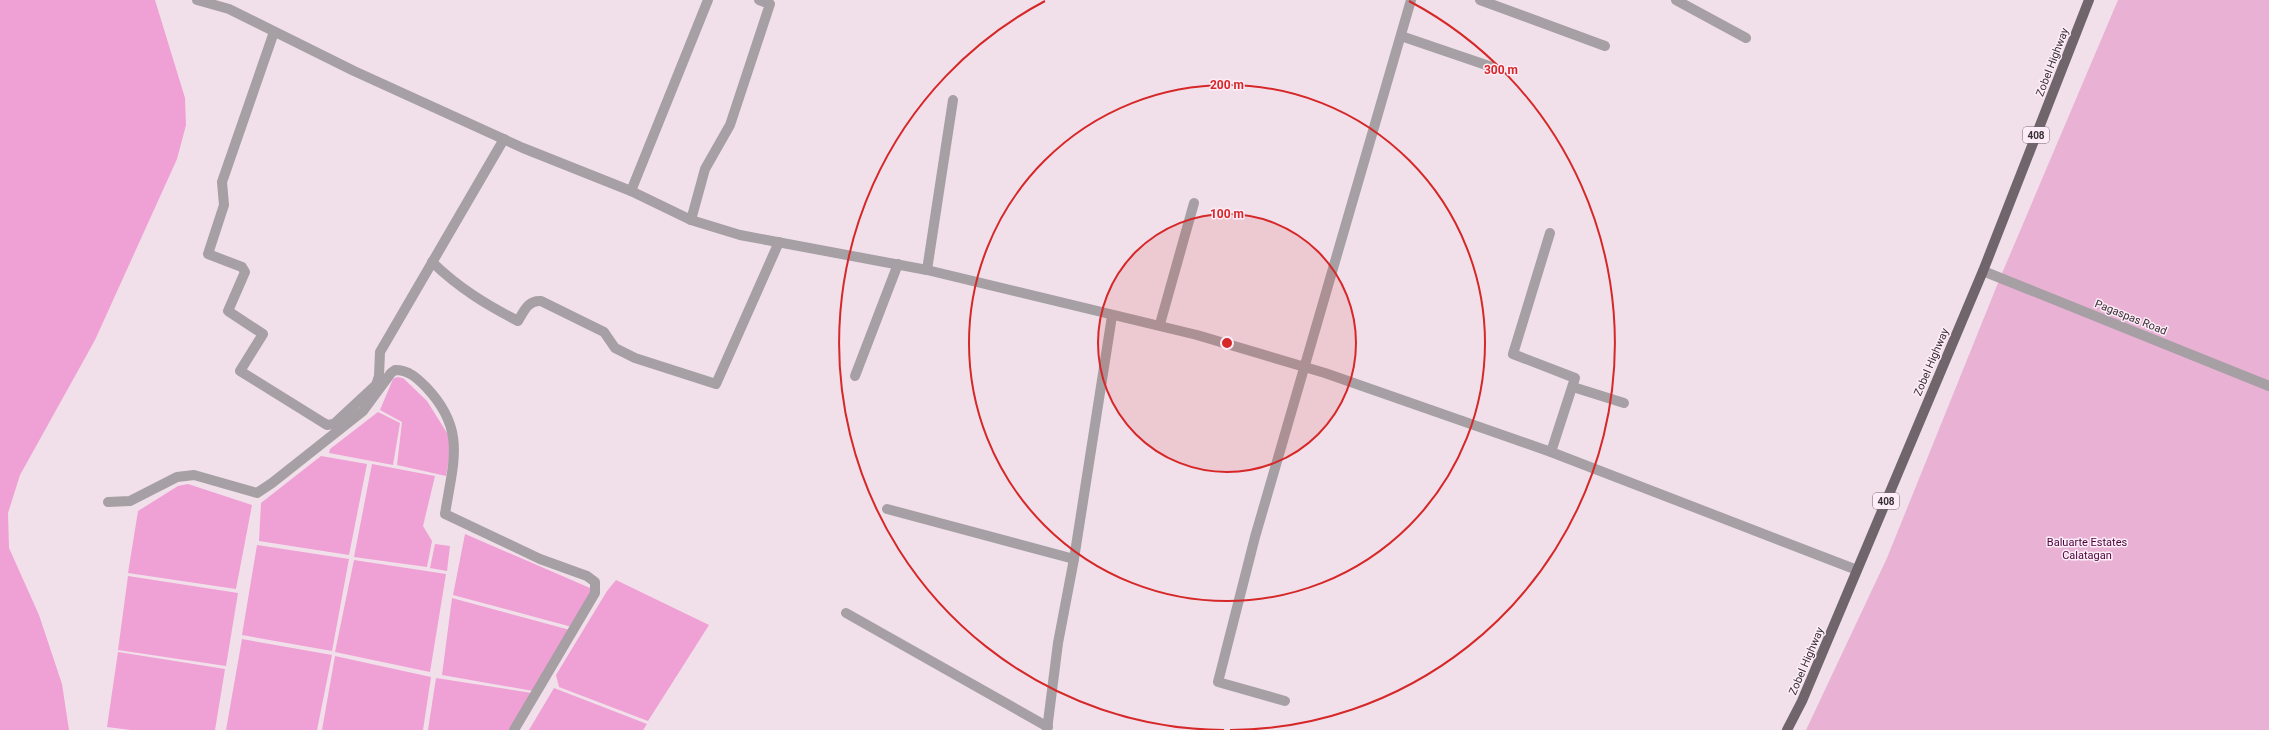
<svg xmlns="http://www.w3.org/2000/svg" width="2269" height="730" font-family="Roboto,sans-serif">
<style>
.green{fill:#e9b2d5}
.water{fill:#efa0d5}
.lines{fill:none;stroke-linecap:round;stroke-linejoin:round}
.minor{stroke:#a69fa3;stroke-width:10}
.major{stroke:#71656c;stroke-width:10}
.ring{fill:none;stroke:#d62828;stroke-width:2}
.labels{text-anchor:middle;stroke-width:3;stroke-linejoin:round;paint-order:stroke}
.shield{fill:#feedf8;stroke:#73696f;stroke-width:1}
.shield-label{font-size:10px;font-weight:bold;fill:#373034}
.street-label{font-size:11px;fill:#373034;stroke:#feedf8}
.park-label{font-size:11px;fill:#4a033b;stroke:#feedf8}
.centre{fill:#d62828;stroke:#feedf8;stroke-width:2}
.ring-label{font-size:12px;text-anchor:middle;font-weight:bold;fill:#d62828;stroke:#feedf8;stroke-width:3;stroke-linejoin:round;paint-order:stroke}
</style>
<rect width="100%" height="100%" fill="#f1e0ea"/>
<polygon class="green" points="2118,0 2269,0 2269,730 1806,730 1887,558 2000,278"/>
<g class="water">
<polygon points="0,0 155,0 185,98 186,125 177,159 95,340 20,475 8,513 9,548 39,615 62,684 69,730 0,730"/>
<polygon points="397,377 403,378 427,401 452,441 446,476 397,465 402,422 380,410 393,379"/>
<polygon points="378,412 400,423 393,465 329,453 330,449"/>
<polygon points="321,456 367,464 349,555 259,541 261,503"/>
<polygon points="372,464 435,476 423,526 432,541 427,567 354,557"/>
<polygon points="188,484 252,505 236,589 128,573 138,511 178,486"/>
<polygon points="465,534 590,588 592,593 572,627 453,595"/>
<polygon points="435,544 450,546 447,571 430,568"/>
<polygon points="257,545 349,559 332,651 242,635"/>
<polygon points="354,560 446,574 430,672 335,652"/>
<polygon points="128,576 238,593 226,666 118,650"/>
<polygon points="616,580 709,625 648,721 559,687 556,675 607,591"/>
<polygon points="452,598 570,630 533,691 442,675"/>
<polygon points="242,639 332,655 317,730 226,730"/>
<polygon points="118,652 225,669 215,730 131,730 107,727"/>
<polygon points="335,656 431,677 423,730 322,730"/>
<polygon points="436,678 532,693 509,730 428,730"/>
<polygon points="554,688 647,724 643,730 529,730"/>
</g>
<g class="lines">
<g class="minor">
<polyline points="197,0 229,9 354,71 523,148 631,191 691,220 740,235 927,270 1197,335 1325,373 1551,452 1857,570"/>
<polyline points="1480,0 1605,46"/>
<polyline points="1676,0 1746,38"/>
<polyline points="274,32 222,182 224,205 208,254 242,267 245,272 228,311 263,334 240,371 327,425 334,424 376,385 379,376 380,352 504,139"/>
<polyline points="1401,36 1492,67"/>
<polyline points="631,191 708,0"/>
<polyline points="691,220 705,169 730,125 770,4 759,0"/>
<polyline points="1550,233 1513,354 1575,378 1551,452"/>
<path d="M432,262C459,288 485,304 518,321C524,311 528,300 541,301L604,332L615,348L635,358L716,384L779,242"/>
<polyline points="927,270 953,100"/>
<polyline points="1983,271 2269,386"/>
<polyline points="1160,324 1194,203"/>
<polyline points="855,376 898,264"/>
<polyline points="1573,387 1624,403"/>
<path d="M108,502L130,501L177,477L194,475L257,493L272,483L363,411L391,373L395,370C409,370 417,378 426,387C467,430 453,462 445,514L540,559L587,576L595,582V593L514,730"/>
<polyline points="887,509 1074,559"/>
<polyline points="846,613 1048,727"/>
<polyline points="1285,701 1218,682 1255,537 1411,0"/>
<polyline points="1047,730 1058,643 1074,559 1112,316"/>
</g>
<polyline class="major" points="1787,730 1802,701 1983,271 2089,0"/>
</g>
<circle cx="1227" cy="343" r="129" fill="#d62828" fill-opacity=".12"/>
<g class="ring">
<circle cx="1227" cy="343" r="129"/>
<circle cx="1227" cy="343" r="258"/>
<path d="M1224 730A387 387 0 0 1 1045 1M1409 1A387 387 0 0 1 1230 730"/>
</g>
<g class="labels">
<g class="shield">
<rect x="2023" y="127" width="26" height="16" rx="3"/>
<rect x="1873" y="493" width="26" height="16" rx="3"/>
</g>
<g class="shield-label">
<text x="2036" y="139">408</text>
<text x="1886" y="505">408</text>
</g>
<g class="street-label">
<text transform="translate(2052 62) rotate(-69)" y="4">Zobel Highway</text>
<text transform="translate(2131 317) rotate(22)" y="4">Pagaspas Road</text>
<text transform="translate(1931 362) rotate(-67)" y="4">Zobel Highway</text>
<text transform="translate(1806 661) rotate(-67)" y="4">Zobel Highway</text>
</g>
<g class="park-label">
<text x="2087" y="546">Baluarte Estates<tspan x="2087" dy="13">Calatagan</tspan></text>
</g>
</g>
<circle cx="1227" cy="343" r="6" class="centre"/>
<g class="ring-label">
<text x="1501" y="74">300 m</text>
<text x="1227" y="89">200 m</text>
<text x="1227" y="218">100 m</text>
</g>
</svg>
